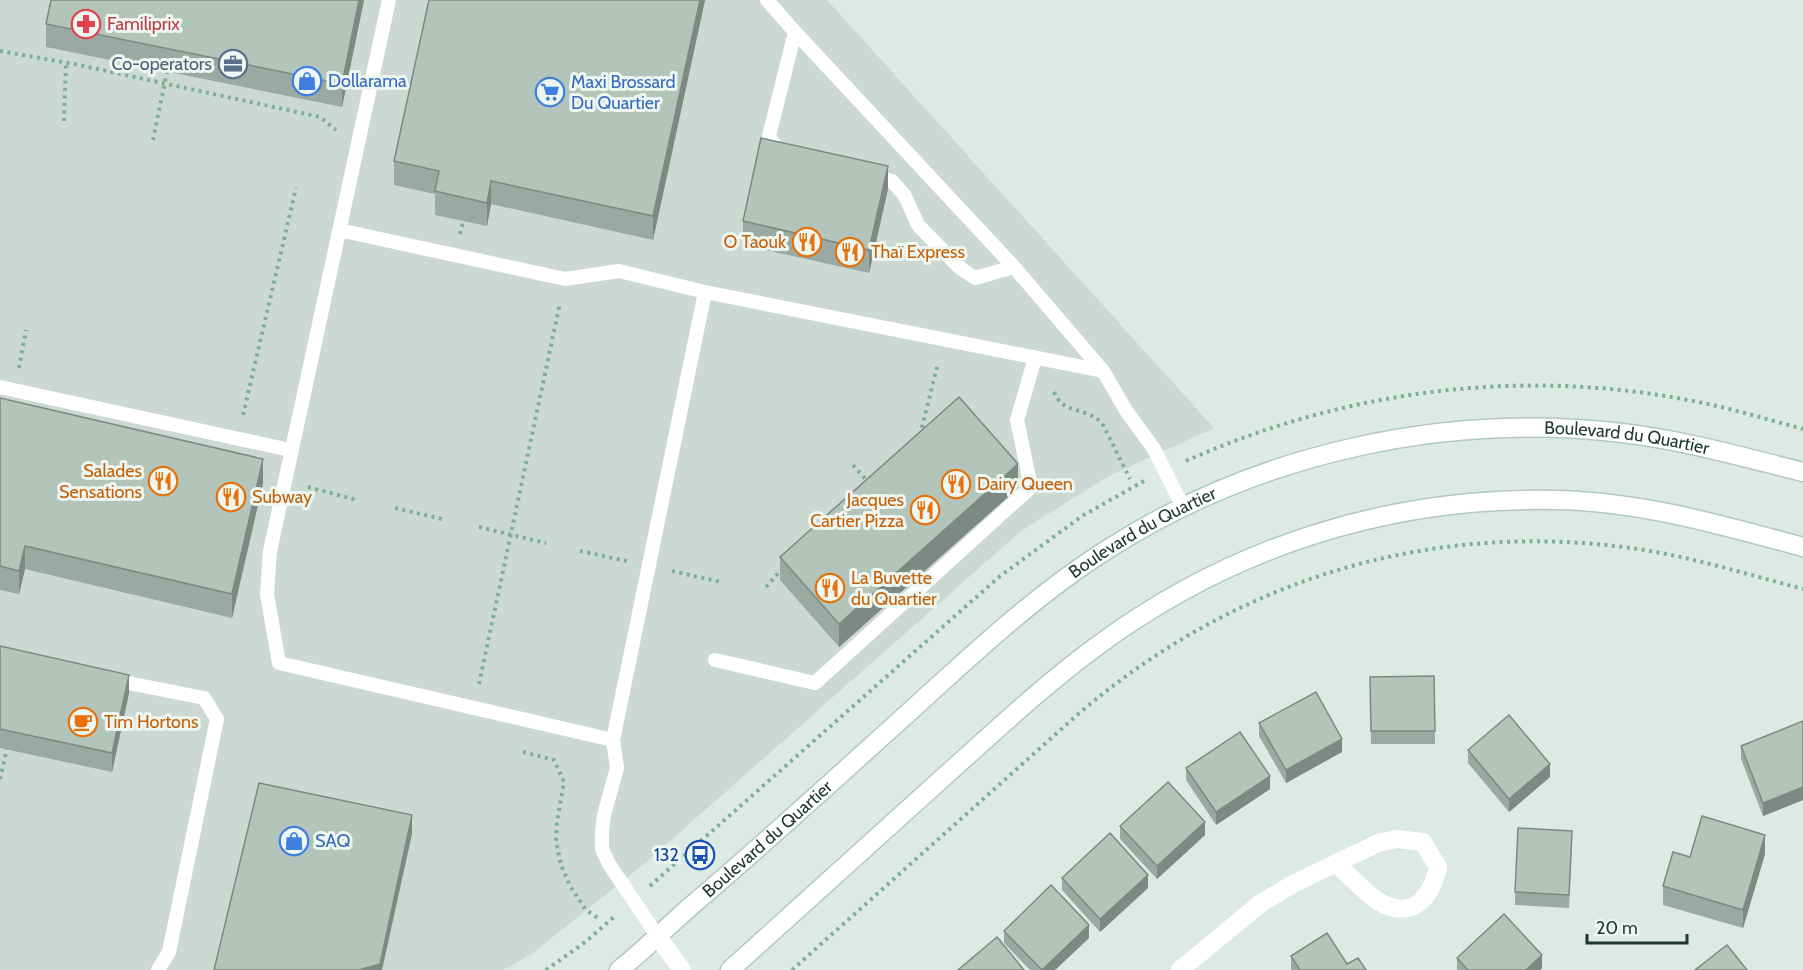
<svg xmlns="http://www.w3.org/2000/svg" width="1803" height="970" font-family="Cabin,sans-serif">
<style>
.built{fill:#cbd9d2}
.lines{fill:none;stroke-linecap:round;stroke-linejoin:round}
.secondary-casing{stroke:#b0cabe;stroke-width:21}
.path{stroke:#7dae99;stroke-width:4;stroke-dasharray:3 4.5;stroke-linecap:butt}
.service{stroke:#fff;stroke-width:14}
.minor{stroke:#fff;stroke-width:18}
.secondary{stroke:#fff;stroke-width:18}
.wall{fill:#9aa9a1}
.shaded-wall{fill:#7d8983}
.building{fill:#b3c4bb;stroke:#7d8983;stroke-width:1.5}
.labels{text-anchor:middle;stroke-width:6;stroke-linejoin:round;paint-order:stroke}
.health-label{font-size:18px;fill:#be3a42;stroke:#edf6f1;text-anchor:start}
.service-label{font-size:18px;fill:#4e5e75;stroke:#edf6f1;text-anchor:end}
.shop-label{font-size:18px;fill:#366cbe;stroke:#edf6f1;text-anchor:start}
.food-label{font-size:18px;fill:#c56008;stroke:#edf6f1;text-anchor:start}
.street-label{font-size:18px;fill:#1f392f;stroke:#edf6f1}
.transit-label{font-size:18px;fill:#164399;stroke:#edf6f1;text-anchor:end}
</style>
<rect width="100%" height="100%" fill="#ddeae3"/>
<polygon class="built" points="0,0 827,0 1214,428 1107,477 1021,531 644,864 533,953 503,970 0,970"/>
<g class="lines">
<g class="secondary-casing">
<g id="secondary">
<path id="s1" d="M619,970C644,950 667,927 691,906C764,844 835,779 907,714C971,656 1035,595 1108,549C1258,453 1446,412 1622,433C1683,440 1743,457 1803,472"/>
<path d="M730,970C802,905 874,840 946,775C995,731 1044,685 1097,646C1231,547 1387,497 1554,500C1639,501 1722,525 1803,547"/>
</g>
</g>
<g class="path">
<polyline points="0,51 79,65 320,117 336,130"/>
<polyline points="64,121 66,62"/>
<polyline points="153,140 167,72"/>
<polyline points="460,234 463,221"/>
<polyline points="19,368 26,330"/>
<path d="M1054,392C1064,416 1083,405 1102,423L1130,479"/>
<polyline points="243,415 296,188"/>
<polyline points="920,435 937,367"/>
<path d="M1186,461C1345,390 1521,367 1693,401C1730,408 1766,419 1803,429"/>
<polyline points="853,465 869,483"/>
<polyline points="308,487 357,500"/>
<polyline points="395,508 442,519"/>
<polyline points="479,527 546,543"/>
<polyline points="580,551 627,561"/>
<polyline points="672,571 721,582"/>
<polyline points="766,587 781,570"/>
<polyline points="479,684 560,303"/>
<polyline points="523,752 554,760 564,782 557,822 556,841 561,865 570,886 586,910 601,920"/>
<polyline points="0,779 7,749"/>
<polyline points="650,886 999,577 1082,516 1144,481"/>
<polyline points="546,970 584,943 615,916"/>
<path d="M792,970L1076,716C1232,581 1426,520 1631,548C1689,556 1746,574 1803,589"/>
</g>
<g class="service">
<polyline points="389,0 270,551 267,594 279,663 613,740"/>
<polyline points="767,0 795,32 1014,267 1103,371 1127,412 1154,449 1183,507"/>
<polyline points="782,153 779,152 769,136 795,32"/>
<polyline points="871,176 892,181 905,196 918,225 960,268 975,278 1014,267"/>
<polyline points="339,230 565,279 619,271 705,292 1103,371"/>
<polyline points="0,387 290,450"/>
<polyline points="715,660 815,683 1031,487 1017,420 1035,358"/>
<polyline points="113,680 204,698 217,719 169,952 158,970"/>
<polyline points="658,937 609,864 602,849 602,831 604,815 617,768 613,740 705,292"/>
</g>
<g class="minor">
<polyline points="658,937 682,970"/>
<path d="M1180,970L1261,903L1293,884L1378,843L1397,839L1423,842L1438,867C1431,899 1411,921 1378,901C1363,891 1349,875 1336,863"/>
</g>
<use href="#secondary" class="secondary"/>
</g>
<g class="wall">
<polygon points="51,0 364,0 342,107 46,47 46,24"/>
<polygon points="705,0 653,240 491,204 487,226 435,215 435,194 394,185 394,161"/>
<polygon points="888,189 869,273 743,245 743,221"/>
<polygon points="0,398 263,483 232,618 25,569 19,594 0,590"/>
<polygon points="1018,488 839,647 780,580 780,557"/>
<polygon points="0,646 129,693 112,772 0,748"/>
<polygon points="1434,676 1435,744 1371,744 1370,677"/>
<polygon points="1803,721 1803,800 1763,816 1741,759 1741,746"/>
<polygon points="1259,723 1342,752 1286,783 1259,736"/>
<polygon points="1468,750 1550,777 1509,812 1468,763"/>
<polygon points="1186,768 1270,789 1216,825 1186,780"/>
<polygon points="1120,826 1205,835 1157,879 1120,839"/>
<polygon points="1572,844 1569,908 1515,905 1515,892"/>
<polygon points="1765,854 1743,928 1663,905 1663,886 1690,857"/>
<polygon points="1062,878 1148,888 1100,932 1062,890"/>
<polygon points="1004,931 1089,938 1055,970 1030,970 1004,943"/>
<polygon points="1291,956 1347,964 1366,970 1291,970"/>
<polygon points="1457,958 1542,968 1540,970 1457,970"/>
</g>
<g class="shaded-wall">
<polygon points="359,0 364,0 342,107 342,84"/>
<polygon points="700,0 705,0 653,240 653,216"/>
<polygon points="888,166 888,189 869,273 869,250"/>
<polygon points="491,181 491,204 487,226 487,203"/>
<polygon points="263,459 263,483 232,618 232,594"/>
<polygon points="1018,464 1018,488 839,647 839,624"/>
<polygon points="25,546 25,569 19,594 19,571"/>
<polygon points="129,675 129,693 112,772 112,753"/>
<polygon points="1342,739 1342,752 1286,783 1286,770"/>
<polygon points="1550,764 1550,777 1509,812 1509,799"/>
<polygon points="1270,776 1270,789 1216,825 1216,812"/>
<polygon points="1803,787 1803,800 1763,816 1763,803"/>
<polygon points="412,815 412,834 382,970 359,970"/>
<polygon points="1205,822 1205,835 1157,879 1157,866"/>
<polygon points="1765,835 1765,854 1743,928 1743,910"/>
<polygon points="1148,875 1148,888 1100,932 1100,919"/>
<polygon points="1089,925 1089,938 1055,970 1042,970"/>
<polygon points="1542,955 1542,968 1540,970 1526,970"/>
</g>
<g class="building">
<polygon points="51,0 359,0 342,84 46,24"/>
<polygon points="429,0 700,0 653,216 491,181 487,203 435,191 439,171 394,161"/>
<polygon points="761,138 888,166 869,250 743,221"/>
<polygon points="959,397 1018,464 839,624 780,557"/>
<polygon points="0,398 263,459 232,594 25,546 19,571 0,566"/>
<polygon points="0,646 129,675 112,753 0,729"/>
<polygon points="1434,676 1435,731 1371,731 1370,677"/>
<polygon points="1316,692 1342,739 1286,770 1259,723"/>
<polygon points="1509,715 1550,764 1509,799 1468,750"/>
<polygon points="1803,721 1803,787 1763,803 1741,746"/>
<polygon points="1240,732 1270,776 1216,812 1186,768"/>
<polygon points="1168,782 1205,822 1157,866 1120,826"/>
<polygon points="259,783 412,815 380,964 359,970 214,970"/>
<polygon points="1702,816 1765,835 1743,910 1663,886 1673,852 1690,857"/>
<polygon points="1518,828 1572,831 1569,895 1515,892"/>
<polygon points="1110,833 1148,875 1100,919 1062,878"/>
<polygon points="1051,885 1089,925 1042,970 1004,931"/>
<polygon points="1504,914 1542,955 1526,970 1468,970 1457,958"/>
<polygon points="1327,933 1347,964 1358,958 1366,970 1300,970 1291,956"/>
<polygon points="997,937 1024,970 958,970"/>
<polygon points="1727,945 1747,970 1695,970"/>
</g>
<defs>
<g id="pharmacy-ring" transform="scale(1.5)"><circle r="9.5" fill="#edf6f1" stroke="#e0444e" stroke-width="1.5"/><path d="M-2-6h4v4h4v4h-4v4h-4v-4h-4v-4h4Z" fill="#e0444e"/></g>
<g id="office-ring" transform="scale(1.5)"><circle r="9.5" fill="#edf6f1" stroke="#5c6f8a" stroke-width="1.5"/><path d="M-6-3h4V-5.5h4V-3h4V5H-6ZM-1-4.5V-3h2v-1.5ZM-6 0V1H6V0Z" fill="#5c6f8a"/></g>
<g id="shop-ring" transform="scale(1.5)"><circle r="9.5" fill="#edf6f1" stroke="#3f7fe0" stroke-width="1.5"/><path d="M-5-2.5h2.3a2.7 3.5 0 0 1 5.4 0H5L5.5 6h-11ZM-1.5-2.5h3a1.5 2.3 0 0 0-3 0Z" fill="#3f7fe0"/></g>
<g id="supermarket-ring" transform="scale(1.5)"><circle r="9.5" fill="#edf6f1" stroke="#3f7fe0" stroke-width="1.5"/><path d="M-6-5.5h2.5l.6 2H6L4.5 2H-2.5L-4.4-4H-6ZM-1.5 3.2a1.3 1.3 0 1 0 .1 0ZM3 3.2a1.3 1.3 0 1 0 .1 0Z" fill="#3f7fe0"/></g>
<g id="restaurant-ring" transform="scale(1.5)"><circle r="9.5" fill="#edf6f1" stroke="#e8710a" stroke-width="1.5"/><path d="M-5-6h1v4h1v-4h1v4h1v-4h1v5L-1.5 .5V6h-2V.5L-5-1ZM5-6V6H3V1.5H1.5Q1.5-4 5-6Z" fill="#e8710a"/></g>
<g id="cafe-ring" transform="scale(1.5)"><circle r="9.5" fill="#edf6f1" stroke="#e8710a" stroke-width="1.5"/><path d="M-5.5-4.5H6V0H3Q3 3.5 0 3.5H-2.5Q-5.5 3.5-5.5 0ZM3-3.2v2h1.7v-2ZM-6 4.5H4V6H-6Z" fill="#e8710a"/></g>
<g id="bus-ring" transform="scale(1.5)"><circle r="9.5" fill="#edf6f1" stroke="#1a4fb4" stroke-width="1.5"/><path d="M-5-6H5V4H4V6H2V4H-2V6H-4V4H-5ZM-3.5-4V0h7V-4ZM-3.5 1.2v1.5H-2V1.2ZM2 1.2v1.5H3.5V1.2Z" fill="#1a4fb4"/></g>
</defs>
<g fill-rule="evenodd">
<use href="#pharmacy-ring" x="86" y="24"/>
<use href="#office-ring" x="233" y="64"/>
<use href="#shop-ring" x="307" y="81"/>
<use href="#supermarket-ring" x="550" y="92"/>
<use href="#restaurant-ring" x="807" y="242"/>
<use href="#restaurant-ring" x="850" y="252"/>
<use href="#restaurant-ring" x="163" y="481"/>
<use href="#restaurant-ring" x="956" y="484"/>
<use href="#restaurant-ring" x="231" y="497"/>
<use href="#restaurant-ring" x="925" y="510"/>
<use href="#restaurant-ring" x="830" y="588"/>
<use href="#cafe-ring" x="83" y="722"/>
<use href="#shop-ring" x="294" y="841"/>
<use href="#bus-ring" x="700" y="855"/>
</g>
<g class="labels">
<g class="health-label">
<text x="107" y="30">Familiprix</text>
</g>
<g class="service-label">
<text x="212" y="70">Co-operators</text>
</g>
<g class="shop-label">
<text x="328" y="87">Dollarama</text>
<text x="571" y="88">Maxi Brossard<tspan x="571" dy="21">Du Quartier</tspan></text>
<text x="315" y="847">SAQ</text>
</g>
<g class="food-label">
<text x="786" y="248" text-anchor="end">O Taouk</text>
<text x="871" y="258">Thaï Express</text>
<text x="142" y="477" text-anchor="end">Salades<tspan x="142" dy="21">Sensations</tspan></text>
<text x="977" y="490">Dairy Queen</text>
<text x="252" y="503">Subway</text>
<text x="904" y="506" text-anchor="end">Jacques<tspan x="904" dy="21">Cartier Pizza</tspan></text>
<text x="851" y="584">La Buvette<tspan x="851" dy="21">du Quartier</tspan></text>
<text x="104" y="728">Tim Hortons</text>
</g>
<g class="street-label">
<text dy="6" stroke="none"><textPath href="#s1" startOffset="1188">Boulevard du Quartier</textPath></text>
<text dy="6" stroke="none"><textPath href="#s1" startOffset="684">Boulevard du Quartier</textPath></text>
<text dy="6" stroke="none"><textPath href="#s1" startOffset="198">Boulevard du Quartier</textPath></text>
</g>
<g class="transit-label">
<text x="679" y="861">132</text>
</g>
</g>
<path d="M1587 934v9h100v-9" fill="none" stroke="#1f392f" stroke-width="3"/>
<text x="1596" y="934" font-size="18" fill="#1f392f" stroke="#edf6f1" stroke-width="4.5" paint-order="stroke">20 m</text>
</svg>
